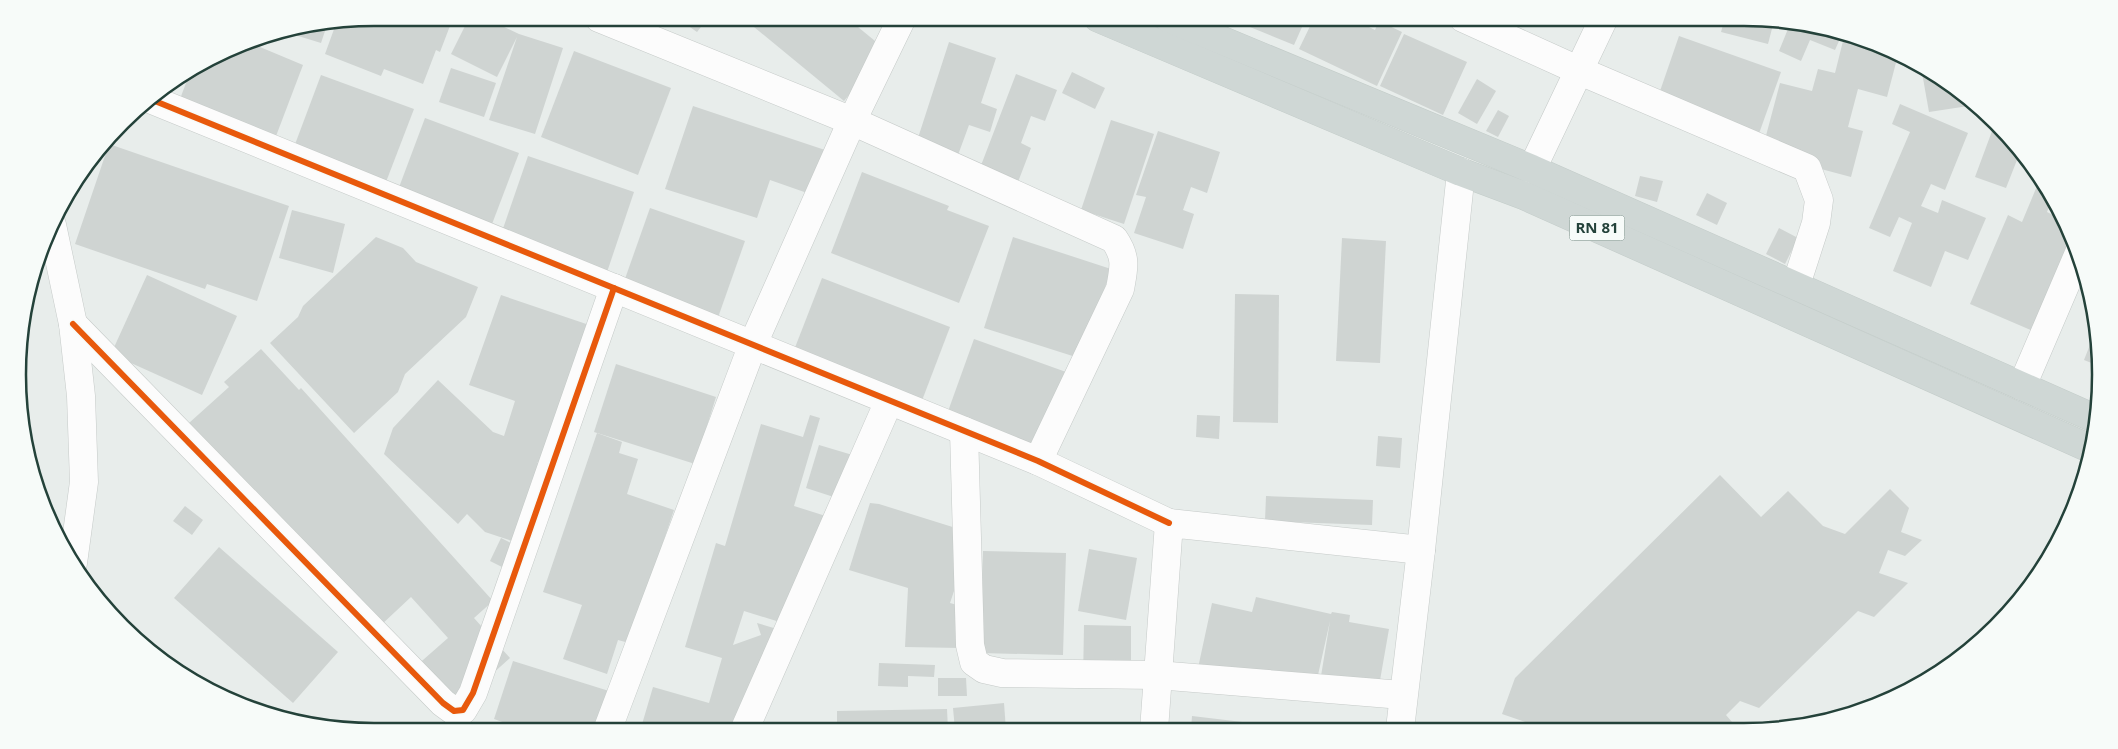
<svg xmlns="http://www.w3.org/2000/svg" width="2118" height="749" font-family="'Open Sans',sans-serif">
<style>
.building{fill:#cfd4d2}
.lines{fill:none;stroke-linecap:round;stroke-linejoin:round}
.minor-casing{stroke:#c5cac8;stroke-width:29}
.primary-casing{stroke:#c3ccc9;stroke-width:29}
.minor{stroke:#fcfcfc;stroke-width:28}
.primary{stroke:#cfd7d5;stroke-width:28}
.cycleway-casing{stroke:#f7fbf9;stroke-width:9}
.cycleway{stroke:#e8590c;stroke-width:6}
.labels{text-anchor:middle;stroke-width:4;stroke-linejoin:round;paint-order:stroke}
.shield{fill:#f7fbf9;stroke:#637a73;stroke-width:1}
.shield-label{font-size:15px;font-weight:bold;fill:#24423a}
.rim{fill:none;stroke:#24423a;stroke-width:2.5}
</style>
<rect width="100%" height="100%" fill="#e8edeb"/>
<g class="building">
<polygon points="374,18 453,18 440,52 436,50 423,84 384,69 381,76 325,54 337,21"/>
<polygon points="469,18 485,18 519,34 563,48 535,134 489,120 517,37 497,77 451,54"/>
<polygon points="677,18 708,18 697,32"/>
<polygon points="743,18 847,18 886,50 844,101"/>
<polygon points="1228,18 1306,18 1294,45"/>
<polygon points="1314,18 1326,18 1334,21 1336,18 1363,18 1361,23 1375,30 1379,21 1402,32 1377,86 1299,49"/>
<polygon points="1725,18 1744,18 1774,21 1768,44 1721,32"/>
<polygon points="328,22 321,43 282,31 305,24"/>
<polygon points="1790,24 1836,30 1843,32 1835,50 1810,40 1801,61 1779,51"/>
<polygon points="1845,33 1881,47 1880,51 1898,55 1887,97 1858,89 1848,127 1863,131 1851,177 1791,161 1763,147 1780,83 1812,91 1818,69 1835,73"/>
<polygon points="1404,34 1467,62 1443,115 1380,86"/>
<polygon points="1679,36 1781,72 1756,142 1659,94"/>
<polygon points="248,42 303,65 273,144 177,107 189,75 238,45"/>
<polygon points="949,42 996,58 981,103 997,109 990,132 969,125 958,155 917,141"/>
<polygon points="574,51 671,88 638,175 541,137"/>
<polygon points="1921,67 1961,91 1975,105 1929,112"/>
<polygon points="451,68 496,83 484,117 439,102"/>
<polygon points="1072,72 1105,88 1095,109 1062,93"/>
<polygon points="1016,74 1057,90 1045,121 1031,116 1021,143 1031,148 1018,182 980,168"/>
<polygon points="321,75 414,109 381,195 291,155"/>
<polygon points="1477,79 1496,91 1477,124 1458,113"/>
<polygon points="1900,104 1968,133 1945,190 1931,184 1921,206 1938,213 1942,200 1986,218 1968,260 1945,251 1931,287 1893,271 1912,223 1899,217 1890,237 1869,228 1910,132 1892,124"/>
<polygon points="693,106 825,150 810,194 770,180 757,218 665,189"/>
<polygon points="1498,110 1509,116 1498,137 1486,131"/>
<polygon points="425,118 519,153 489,232 392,206"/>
<polygon points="1111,120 1154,134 1124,224 1081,210"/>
<polygon points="1995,123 2012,139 2031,166 2017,160 2006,188 1975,177"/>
<polygon points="1158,131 1220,152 1207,193 1191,187 1183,210 1194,214 1183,249 1134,233 1146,197 1136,195"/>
<polygon points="109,144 289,206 257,301 207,284 205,289 75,244"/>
<polygon points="528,156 634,192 601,290 497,246"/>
<polygon points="862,172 949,206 947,210 989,226 959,303 831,253"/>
<polygon points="1640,176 1663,181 1657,202 1635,196"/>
<polygon points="2037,186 2050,192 2053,196 2047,212 2063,220 2073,240 2033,331 1970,304 2008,215 2022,222"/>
<polygon points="1707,193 1727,203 1717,225 1696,215"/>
<polygon points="650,208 745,241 715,326 620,293"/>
<polygon points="292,210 345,224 333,273 279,258"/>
<polygon points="1779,228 1798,238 1785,264 1766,254"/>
<polygon points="376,237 403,248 416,262 478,287 466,317 405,374 398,392 354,433 270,343 298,317 303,306"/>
<polygon points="1013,237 1111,269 1082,359 984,328"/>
<polygon points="1342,238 1386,241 1380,363 1336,361"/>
<polygon points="147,275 237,316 202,395 111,354"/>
<polygon points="822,278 950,327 918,411 789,363"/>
<polygon points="1235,294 1279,295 1278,423 1233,422"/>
<polygon points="501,295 604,330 557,469 537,462 549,474 524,545 485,532 467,514 458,524 384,454 393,428 438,380 493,432 504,436 515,401 469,385"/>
<polygon points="2097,327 2097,328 2099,366 2084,360"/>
<polygon points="974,339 1066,372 1035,460 942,428"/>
<polygon points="261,349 299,390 301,388 493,601 474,618 510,658 453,709 415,667 448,638 411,597 380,626 265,506 189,423 229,387 224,382"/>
<polygon points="616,364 716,397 695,464 594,432"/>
<polygon points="810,415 820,418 794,506 832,518 799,628 744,611 733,645 761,635 757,623 787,632 750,731 640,731 653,687 709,703 722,658 685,647 716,543 725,546 761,424 803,437"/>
<polygon points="1197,415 1220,416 1219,439 1196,437"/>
<polygon points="597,433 622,442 619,453 638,459 627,494 674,510 629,643 618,640 607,674 563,659 582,605 543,592"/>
<polygon points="1378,436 1402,438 1400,468 1376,466"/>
<polygon points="819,445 856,456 843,500 806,488"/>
<polygon points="1720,475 1761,517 1788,491 1823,526 1845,534 1890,489 1909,508 1901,532 1922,540 1905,556 1888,550 1879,573 1908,583 1874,617 1858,611 1759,708 1740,701 1726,715 1738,729 1545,729 1502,714 1515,678"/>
<polygon points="1266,496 1373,500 1372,525 1265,521"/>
<polygon points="870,503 879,504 959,529 955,588 950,603 961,606 960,648 905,647 908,588 849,570"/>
<polygon points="185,506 203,520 192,535 173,521"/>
<polygon points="501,538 519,547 508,570 490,561"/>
<polygon points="219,547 338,652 293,703 174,598"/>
<polygon points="1089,549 1137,558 1126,620 1078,611"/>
<polygon points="983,551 1066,553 1063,655 980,653"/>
<polygon points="1256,597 1331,614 1332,612 1350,615 1349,622 1389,629 1379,686 1321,676 1330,621 1314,693 1198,668 1212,603 1252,612"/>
<polygon points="1084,625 1131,626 1131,682 1083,681"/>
<polygon points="513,661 609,691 596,731 528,731 494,719"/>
<polygon points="879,663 935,665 934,677 908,676 908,687 878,686"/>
<polygon points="938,678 966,678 967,696 938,696"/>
<polygon points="1004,703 1006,730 955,730 953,708"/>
<polygon points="947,709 948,730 837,730 837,711"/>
<polygon points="1192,716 1294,728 1294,729 1191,730"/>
<polygon points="1021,722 1131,723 1131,730 1021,730"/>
<polygon points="393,728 394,731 368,731 368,730"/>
</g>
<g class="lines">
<g class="minor-casing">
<g id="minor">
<path d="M599,18L852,121L1114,239C1127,258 1124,267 1120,289L1038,461"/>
<polyline points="1463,18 1580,71 1807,168 1819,200 1816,223 1796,285"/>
<polyline points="150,99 1038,461 1169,523"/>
<polyline points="1532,169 1604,18"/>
<polyline points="52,225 73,324 81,396 84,482 73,563"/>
<polyline points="73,324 443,703 454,711 463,710 473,693 614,288"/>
<polyline points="2022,386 2079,253"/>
<polyline points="964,431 970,645 974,662 984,669 1002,673 1157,675 1402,695"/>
<polyline points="1400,729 1421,550 1461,172"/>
<polyline points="1154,730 1169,523 1421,550"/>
<polyline points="607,731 753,344 852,121 902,18"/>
<polyline points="744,731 889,401"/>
</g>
</g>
<g class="primary-casing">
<g id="primary">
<polyline points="1098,18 1461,172 1525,196 2091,449"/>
<polyline points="1168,18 1532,169 2096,419"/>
</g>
</g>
<use href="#minor" class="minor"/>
<use href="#primary" class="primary"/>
<g class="cycleway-casing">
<g id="cycleway">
<polyline points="150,99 1038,461 1169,523"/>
<polyline points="73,324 443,703 454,711 463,710 473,693 614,288"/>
</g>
</g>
<use href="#cycleway" class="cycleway"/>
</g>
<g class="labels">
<rect class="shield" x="1569.5" y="215.5" width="55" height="25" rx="4"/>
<g class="shield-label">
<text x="1597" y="233">RN 81</text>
</g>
</g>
<path d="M0 0H2118V749H0ZM374 26H1744A348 348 0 0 1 2092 374V375A348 348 0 0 1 1744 723H374A348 348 0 0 1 26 375V374A348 348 0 0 1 374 26Z" fill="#f7fbf9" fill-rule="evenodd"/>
<path class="rim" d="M374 26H1744A348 348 0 0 1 2092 374V375A348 348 0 0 1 1744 723H374A348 348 0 0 1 26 375V374A348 348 0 0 1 374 26Z"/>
</svg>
